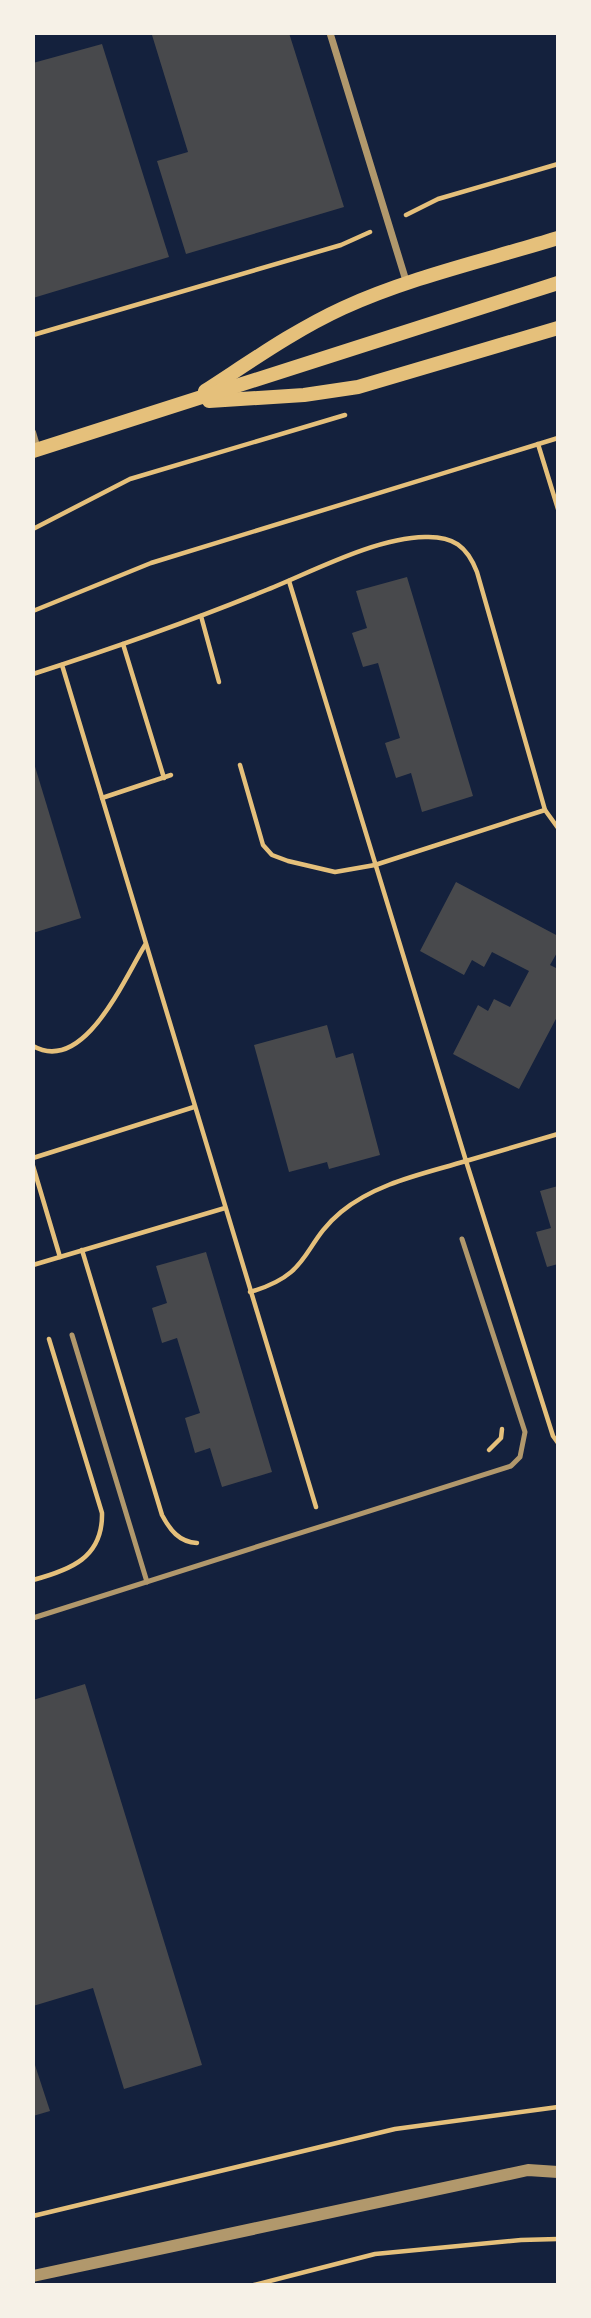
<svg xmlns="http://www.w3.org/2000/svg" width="591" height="2318" font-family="'Titillium Web',sans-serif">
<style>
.building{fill:#48494c}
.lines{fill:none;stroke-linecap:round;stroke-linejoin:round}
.path{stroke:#e5c07b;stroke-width:4.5}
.service{stroke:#b1986c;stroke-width:5}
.pedestrian{stroke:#b1986c;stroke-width:6}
.minor{stroke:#b1986c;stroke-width:7}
.tertiary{stroke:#b1986c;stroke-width:12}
.secondary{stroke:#e5c07b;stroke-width:14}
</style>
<rect width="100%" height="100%" fill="#14213d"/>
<g class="building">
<polygon points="159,33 289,33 344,207 186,254 157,161 188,152 152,35"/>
<polygon points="102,44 169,257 33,298 33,63"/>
<polygon points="407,577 473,796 422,812 411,773 396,778 385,743 400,738 378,663 363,667 352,633 367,628 356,591"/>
<polygon points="33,760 81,918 33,933"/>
<polygon points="456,882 558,936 558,951 550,965 558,969 558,1015 519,1089 453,1054 478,1005 488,1011 494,999 510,1007 529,971 492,952 484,967 472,960 464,975 420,951"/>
<polygon points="327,1025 336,1058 353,1053 380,1155 329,1169 327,1162 289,1172 254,1045"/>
<polygon points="558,1186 558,1264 547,1267 536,1232 551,1228 540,1191"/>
<polygon points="206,1252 272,1472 222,1487 210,1448 195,1453 185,1418 200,1413 177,1338 162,1343 152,1308 167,1303 156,1266"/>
<polygon points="85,1684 202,2065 124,2089 93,1988 33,2006 33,1700"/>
<polygon points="33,2059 50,2111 33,2116"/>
</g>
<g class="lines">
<g class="path">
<polyline points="406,215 438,199 558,164"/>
<polyline points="33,335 341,245 370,232"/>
<polyline points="538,444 558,509"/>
<polyline points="33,529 130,479 345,415"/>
<polyline points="289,581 466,1161 558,1134"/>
<polyline points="33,611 151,563 558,438"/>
<polyline points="201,616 219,682"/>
<polyline points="123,644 164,778"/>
<polyline points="62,665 316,1507"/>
<path d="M33,674C111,649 188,622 264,591C312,572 374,538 425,537C453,536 467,546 477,572L545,810L558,828"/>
<polyline points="240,765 263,845 272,855 288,861 335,872 375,865 545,810"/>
<polyline points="102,798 171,775"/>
<path d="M33,1046C84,1075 124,979 145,945"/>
<polyline points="33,1158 194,1107"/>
<polyline points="33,1166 60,1257"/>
<path d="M82,1250L162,1515C170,1530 179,1542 197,1543"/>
<polyline points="33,1265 225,1208"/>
<path d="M250,1292C313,1274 301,1245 341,1212C376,1183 423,1174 466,1161L553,1436L558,1443"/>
<polyline points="489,1450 501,1438 502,1429"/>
<path d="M33,1580C70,1570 103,1558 102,1513L49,1339"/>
<polyline points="33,2216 395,2129 558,2107"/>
<polyline points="254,2285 375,2254 521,2240 558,2239"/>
</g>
<g class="service">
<polyline points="72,1335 147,1582"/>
<polyline points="33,1618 511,1466 520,1457 525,1432 462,1239"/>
</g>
<polyline class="pedestrian" points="33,432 38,449"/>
<polyline class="minor" points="330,33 407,284"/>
<polyline class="tertiary" points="33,2276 528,2170 558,2172"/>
<g class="secondary">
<path d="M205,391C250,362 295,330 343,308C411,277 487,260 558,238"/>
<polyline points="209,401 304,395 358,387 558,328"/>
<polyline points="33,451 558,283"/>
</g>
</g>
<rect width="591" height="2318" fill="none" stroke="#f6f1e7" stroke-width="70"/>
</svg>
